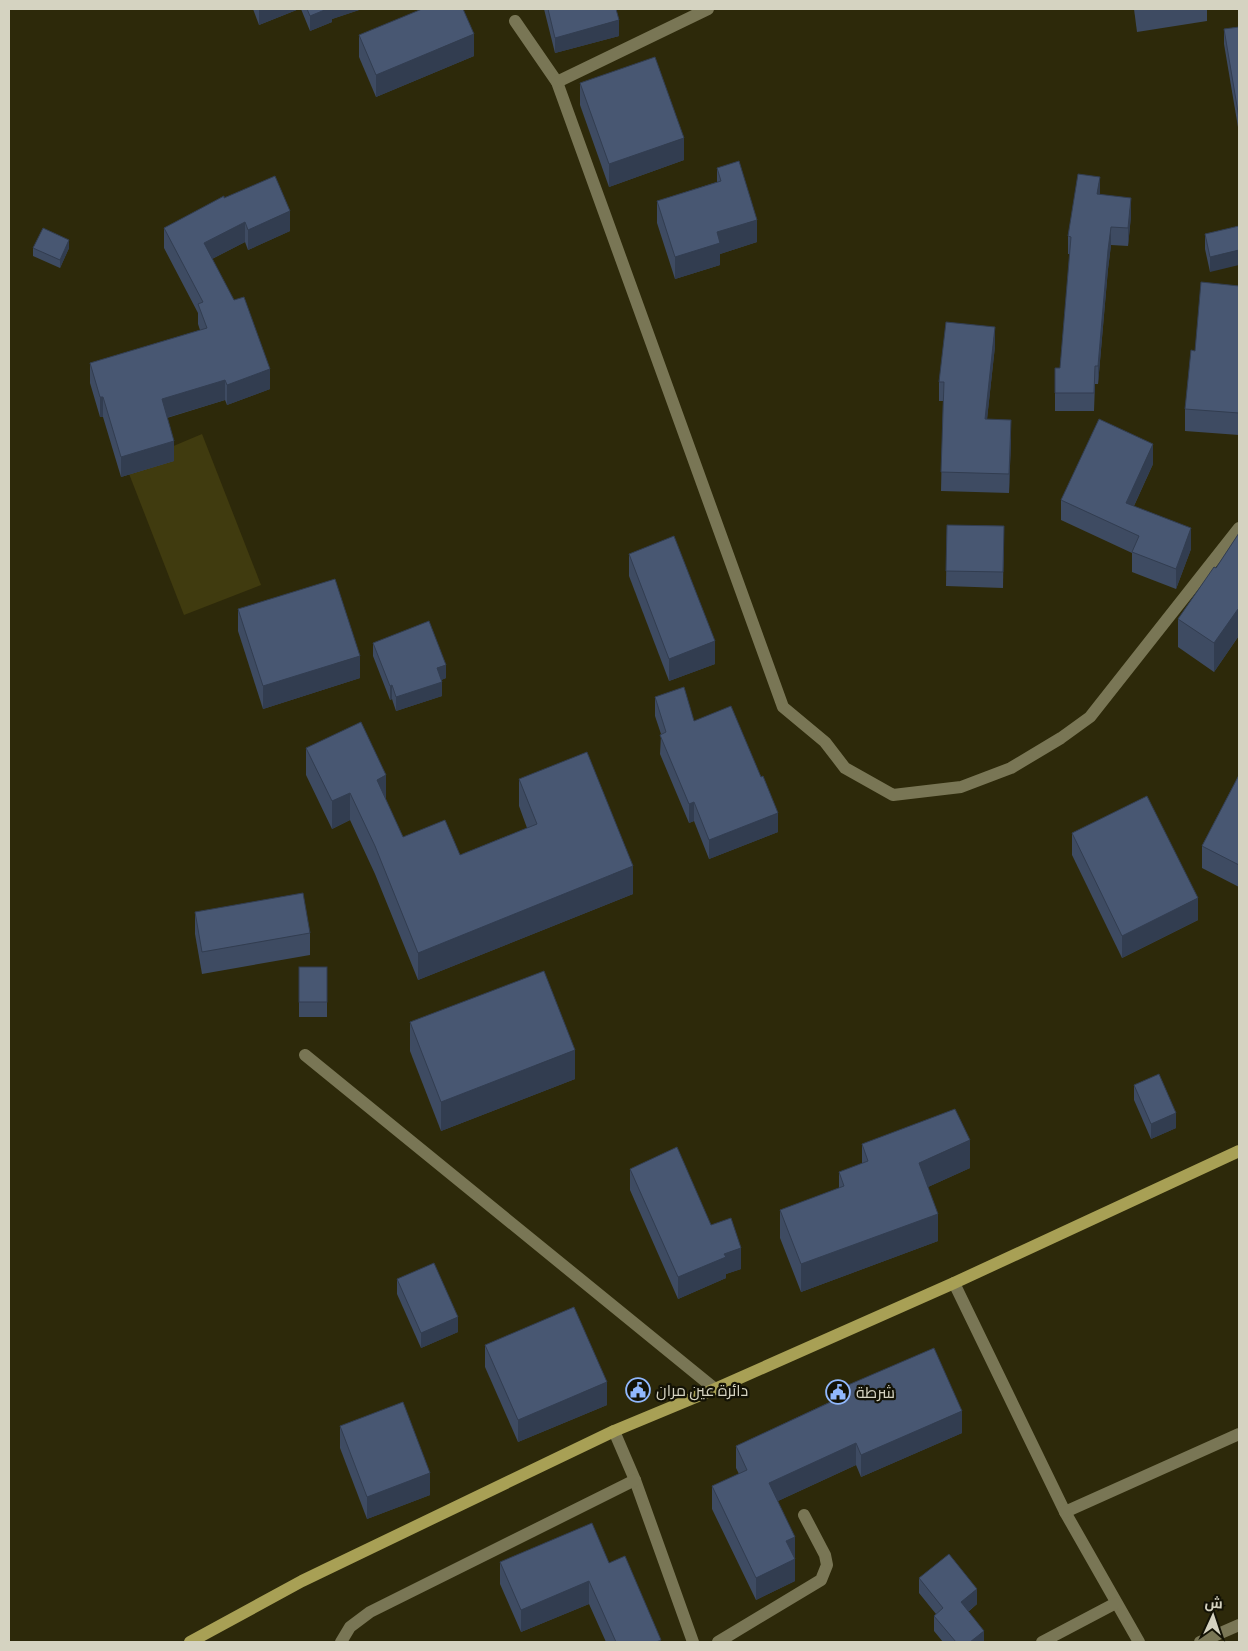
<svg xmlns="http://www.w3.org/2000/svg" width="1248" height="1651" font-family="Barlow,Cairo,sans-serif">
<style>
.pitch{fill:#403b0f}
.lines{fill:none;stroke-linecap:round;stroke-linejoin:round}
.minor{stroke:#797655;stroke-width:12}
.major{stroke:#a8a055;stroke-width:12}
.wall{fill:#3e4b62}
.shaded-wall{fill:#323d50}
.building{fill:#485772;stroke:#323d50}
.labels{text-anchor:middle;stroke-width:4.5;stroke-linejoin:round;paint-order:stroke}
.poi-label{font-size:16px;fill:#d5d3c1;stroke:#131205;text-anchor:start}
</style>
<rect width="100%" height="100%" fill="#2d290a"/>
<polygon class="pitch" points="202,434 261,585 184,615 126,466"/>
<g class="lines">
<g class="minor">
<polyline points="515,21 557,82 783,707 825,742 845,768 893,795 961,787 1011,768 1061,738 1090,717 1239,528"/>
<polyline points="557,82 708,9"/>
<polyline points="305,1055 715,1389"/>
<polyline points="954,1283 1065,1512 1139,1642"/>
<polyline points="614,1431 635,1480 693,1642"/>
<polyline points="1065,1512 1239,1434"/>
<polyline points="341,1642 350,1627 370,1612 635,1480"/>
<polyline points="718,1642 821,1580 827,1565 825,1555 804,1515"/>
<polyline points="1042,1642 1116,1603"/>
<polyline points="1200,1642 1239,1625"/>
</g>
<polyline class="major" points="190,1642 302,1581 614,1431 715,1389 954,1283 1239,1151"/>
</g>
<g class="wall">
<polygon points="253,9 299,9 259,25"/>
<polygon points="301,9 362,9 332,19 332,22 310,31"/>
<polygon points="544,9 548,9 619,36 555,53"/>
<polygon points="1134,9 1207,9 1207,21 1137,32"/>
<polygon points="1239,27 1239,133 1224,44 1224,29"/>
<polygon points="359,35 474,56 376,97 359,57"/>
<polygon points="580,83 684,160 609,187 580,105"/>
<polygon points="717,168 757,242 720,254 720,265 675,279 657,223 657,201 717,182"/>
<polygon points="1100,195 1131,216 1128,246 1111,245 1108,269 1098,384 1095,384 1094,411 1055,411 1055,368 1060,368 1070,254 1068,254 1068,236"/>
<polygon points="224,198 290,231 248,250 245,242 212,259 270,389 227,405 225,400 167,418 174,461 121,477 103,417 100,417 90,383 90,363 200,330 198,324 198,313 164,248 164,228"/>
<polygon points="1239,226 1210,272 1205,249 1205,234"/>
<polygon points="33,248 69,248 60,268 33,256"/>
<polygon points="1239,286 1239,435 1185,431 1185,409 1195,351"/>
<polygon points="995,346 987,419 1011,439 1009,493 941,491 943,401 939,401 939,382"/>
<polygon points="1153,464 1134,506 1191,549 1176,589 1132,572 1132,553 1061,520 1061,500"/>
<polygon points="947,525 1004,526 1003,588 946,586"/>
<polygon points="1239,533 1239,639 1238,637 1214,672 1178,647 1178,619 1216,568"/>
<polygon points="629,554 715,664 669,681 629,576"/>
<polygon points="238,609 360,678 263,709 238,631"/>
<polygon points="373,643 446,678 441,680 442,696 396,711 392,699 390,700 373,656"/>
<polygon points="655,697 694,721 778,832 709,859 694,821 689,823 660,754 661,734 655,716"/>
<polygon points="306,748 386,801 403,837 460,855 527,828 519,806 519,779 633,894 418,980 375,874 350,820 332,829 306,775"/>
<polygon points="1239,775 1239,887 1202,868 1202,846"/>
<polygon points="1072,833 1198,920 1122,958 1072,855"/>
<polygon points="195,912 310,933 310,955 202,974 195,934"/>
<rect x="299" y="967" width="28" height="50"/>
<polygon points="410,1022 575,1079 441,1131 410,1051"/>
<polygon points="1134,1085 1176,1128 1151,1139 1134,1100"/>
<polygon points="862,1144 970,1168 928,1187 938,1241 801,1292 780,1238 780,1210 839,1188 839,1172 862,1164"/>
<polygon points="630,1169 711,1225 741,1269 726,1274 726,1278 678,1299 630,1190"/>
<polygon points="397,1279 458,1332 421,1348 397,1294"/>
<polygon points="485,1345 607,1405 518,1442 485,1367"/>
<polygon points="834,1391 962,1433 861,1477 856,1465 778,1501 795,1559 795,1581 756,1600 712,1509 712,1486 739,1474 736,1468 736,1446 834,1400"/>
<polygon points="340,1426 430,1495 367,1519 340,1448"/>
<polygon points="500,1562 609,1563 661,1642 606,1642 589,1604 521,1632 500,1584"/>
<polygon points="919,1578 977,1604 968,1612 984,1642 943,1642 934,1631 934,1616 936,1614 919,1593"/>
</g>
<g class="shaded-wall">
<polygon points="262,9 299,9 259,25 259,10"/>
<polygon points="327,9 362,9 332,19 332,22 310,31 310,16"/>
<polygon points="619,20 619,36 555,53 555,38"/>
<polygon points="474,34 474,56 376,97 376,75"/>
<polygon points="684,138 684,160 609,187 609,164"/>
<polygon points="1100,177 1100,196 1097,194"/>
<polygon points="1131,198 1131,216 1128,246 1128,228"/>
<polygon points="290,211 290,231 248,250 248,230"/>
<polygon points="757,220 757,242 720,254 720,265 675,279 675,257 717,232"/>
<polygon points="245,222 245,242 204,263 204,243"/>
<polygon points="1111,227 1111,245 1108,269 1098,384 1098,366 1108,250"/>
<polygon points="69,240 69,248 60,268 60,260"/>
<polygon points="1239,250 1239,265 1210,272 1210,257"/>
<polygon points="995,327 995,346 985,438 985,419"/>
<polygon points="270,369 270,389 227,405 227,385"/>
<polygon points="225,380 225,400 162,419 162,399"/>
<rect x="100" y="397" width="3" height="20"/>
<polygon points="1011,420 1011,439 1009,493 1009,474"/>
<polygon points="174,441 174,461 121,477 121,457"/>
<polygon points="1153,444 1153,464 1126,523 1126,503"/>
<polygon points="1191,528 1191,549 1176,589 1176,569"/>
<polygon points="1238,609 1238,637 1214,672 1214,643"/>
<polygon points="715,641 715,664 669,681 669,659"/>
<polygon points="360,656 360,678 263,709 263,686"/>
<polygon points="446,665 446,678 437,682 437,668"/>
<polygon points="442,682 442,696 396,711 396,697"/>
<polygon points="392,685 392,699 390,700 390,686"/>
<polygon points="386,775 386,803 377,780"/>
<polygon points="350,793 350,820 332,829 332,801"/>
<polygon points="694,802 694,821 689,823 689,804"/>
<polygon points="778,813 778,832 709,859 709,840"/>
<polygon points="633,866 633,894 418,980 418,953"/>
<polygon points="1198,898 1198,920 1122,958 1122,936"/>
<polygon points="575,1050 575,1079 441,1131 441,1102"/>
<polygon points="1176,1113 1176,1128 1151,1139 1151,1124"/>
<polygon points="970,1140 970,1168 919,1191 919,1163"/>
<polygon points="938,1214 938,1241 801,1292 801,1264"/>
<polygon points="741,1248 741,1269 726,1274 726,1278 678,1299 678,1277 724,1254"/>
<polygon points="458,1317 458,1332 421,1348 421,1333"/>
<polygon points="607,1382 607,1405 518,1442 518,1420"/>
<polygon points="962,1411 962,1433 861,1477 861,1455"/>
<polygon points="856,1443 856,1465 769,1505 769,1483"/>
<polygon points="430,1473 430,1495 367,1519 367,1497"/>
<polygon points="795,1537 795,1581 756,1600 756,1578 786,1541"/>
<polygon points="589,1581 589,1604 521,1632 521,1610"/>
<polygon points="977,1589 977,1604 961,1617 961,1602"/>
<polygon points="984,1631 984,1642 970,1642"/>
</g>
<g class="building">
<polygon points="307,9 327,9 310,16"/>
<polygon points="422,9 463,9 474,34 376,75 359,35"/>
<polygon points="548,9 616,9 619,20 555,38"/>
<polygon points="1239,27 1239,118 1224,29"/>
<polygon points="655,57 684,138 609,164 580,83"/>
<polygon points="739,161 757,220 717,232 720,243 675,257 657,201 721,181 717,168"/>
<polygon points="1078,174 1100,177 1097,194 1131,198 1128,228 1111,227 1108,250 1098,366 1095,366 1094,393 1055,393 1055,368 1060,368 1071,237 1068,236"/>
<polygon points="275,176 290,211 248,230 245,222 204,243 234,300 244,297 270,369 227,385 225,380 162,399 174,441 121,457 103,397 100,397 90,363 207,328 198,304 203,302 164,228 224,196 224,198"/>
<polygon points="1239,226 1239,250 1210,257 1205,234"/>
<polygon points="43,228 69,240 60,260 33,248"/>
<polygon points="1201,282 1239,286 1239,413 1185,409 1191,350 1195,351"/>
<polygon points="946,322 995,327 985,419 1011,420 1009,474 941,472 944,382 939,382"/>
<polygon points="1099,419 1153,444 1126,503 1191,528 1176,569 1132,552 1139,536 1061,500"/>
<polygon points="947,525 1004,526 1003,572 946,571"/>
<polygon points="1239,533 1239,610 1238,609 1214,643 1178,619 1214,567 1216,568"/>
<polygon points="674,536 715,641 669,659 629,554"/>
<polygon points="335,579 360,656 263,686 238,609"/>
<polygon points="429,621 446,665 437,668 442,682 396,697 392,685 390,686 373,643"/>
<polygon points="684,687 694,721 731,706 761,777 763,776 778,813 709,840 694,802 689,804 660,735 666,732 655,697"/>
<polygon points="361,722 386,775 377,780 403,837 445,820 460,855 537,824 519,779 587,752 633,866 418,953 375,846 350,793 332,801 306,748"/>
<polygon points="1239,775 1239,865 1202,846"/>
<polygon points="1147,796 1198,898 1122,936 1072,833"/>
<polygon points="303,893 310,933 202,952 195,912"/>
<rect x="299" y="967" width="28" height="35"/>
<polygon points="544,971 575,1050 441,1102 410,1022"/>
<polygon points="1159,1074 1176,1113 1151,1124 1134,1085"/>
<polygon points="955,1109 970,1140 919,1163 938,1214 801,1264 780,1210 844,1186 839,1172 868,1161 862,1144"/>
<polygon points="677,1147 711,1225 731,1218 741,1248 724,1254 726,1257 678,1277 630,1169"/>
<polygon points="434,1263 458,1317 421,1333 397,1279"/>
<polygon points="574,1307 607,1382 518,1420 485,1345"/>
<polygon points="934,1348 962,1411 861,1455 856,1443 769,1483 795,1537 786,1541 795,1559 756,1578 712,1486 747,1470 736,1446 837,1399 834,1391"/>
<polygon points="403,1402 430,1473 367,1497 340,1426"/>
<polygon points="592,1523 609,1563 625,1556 661,1640 656,1642 616,1642 589,1581 521,1610 500,1562"/>
<polygon points="949,1554 977,1589 961,1602 984,1631 970,1642 956,1642 934,1616 943,1608 919,1578"/>
</g>
<defs>
<g id="civic-ring" transform="scale(1.25)"><circle r="9.5" fill="#131205" stroke="#91b8fd" stroke-width="1.5"/><path d="M-.6-6.5H3V-4.5H.6V-3L4-1V1h2V6H-6V1h2V-1L-.6-3ZM-1.2 2.5V6h2.4V2.5Z" fill="#91b8fd"/></g>
</defs>
<g fill-rule="evenodd">
<use href="#civic-ring" x="638" y="1390"/>
<use href="#civic-ring" x="838" y="1392"/>
</g>
<g class="labels">
<g class="poi-label">
<text x="656" y="1396">دائرة عين مران</text>
<text x="856" y="1398">شرطة</text>
</g>
</g>
<rect width="1248" height="1651" fill="none" stroke="#d5d3c1" stroke-width="20"/>
<g transform="translate(1213 1616) rotate(3)" stroke="#131205" stroke-width="4" paint-order="stroke">
<path d="M0-4L9 19L0 12L-9 19Z" fill="#d5d3c1"/>
<text y="-8" font-size="14" font-weight="bold" text-anchor="middle" fill="#d5d3c1">ش</text>
</g>
</svg>
